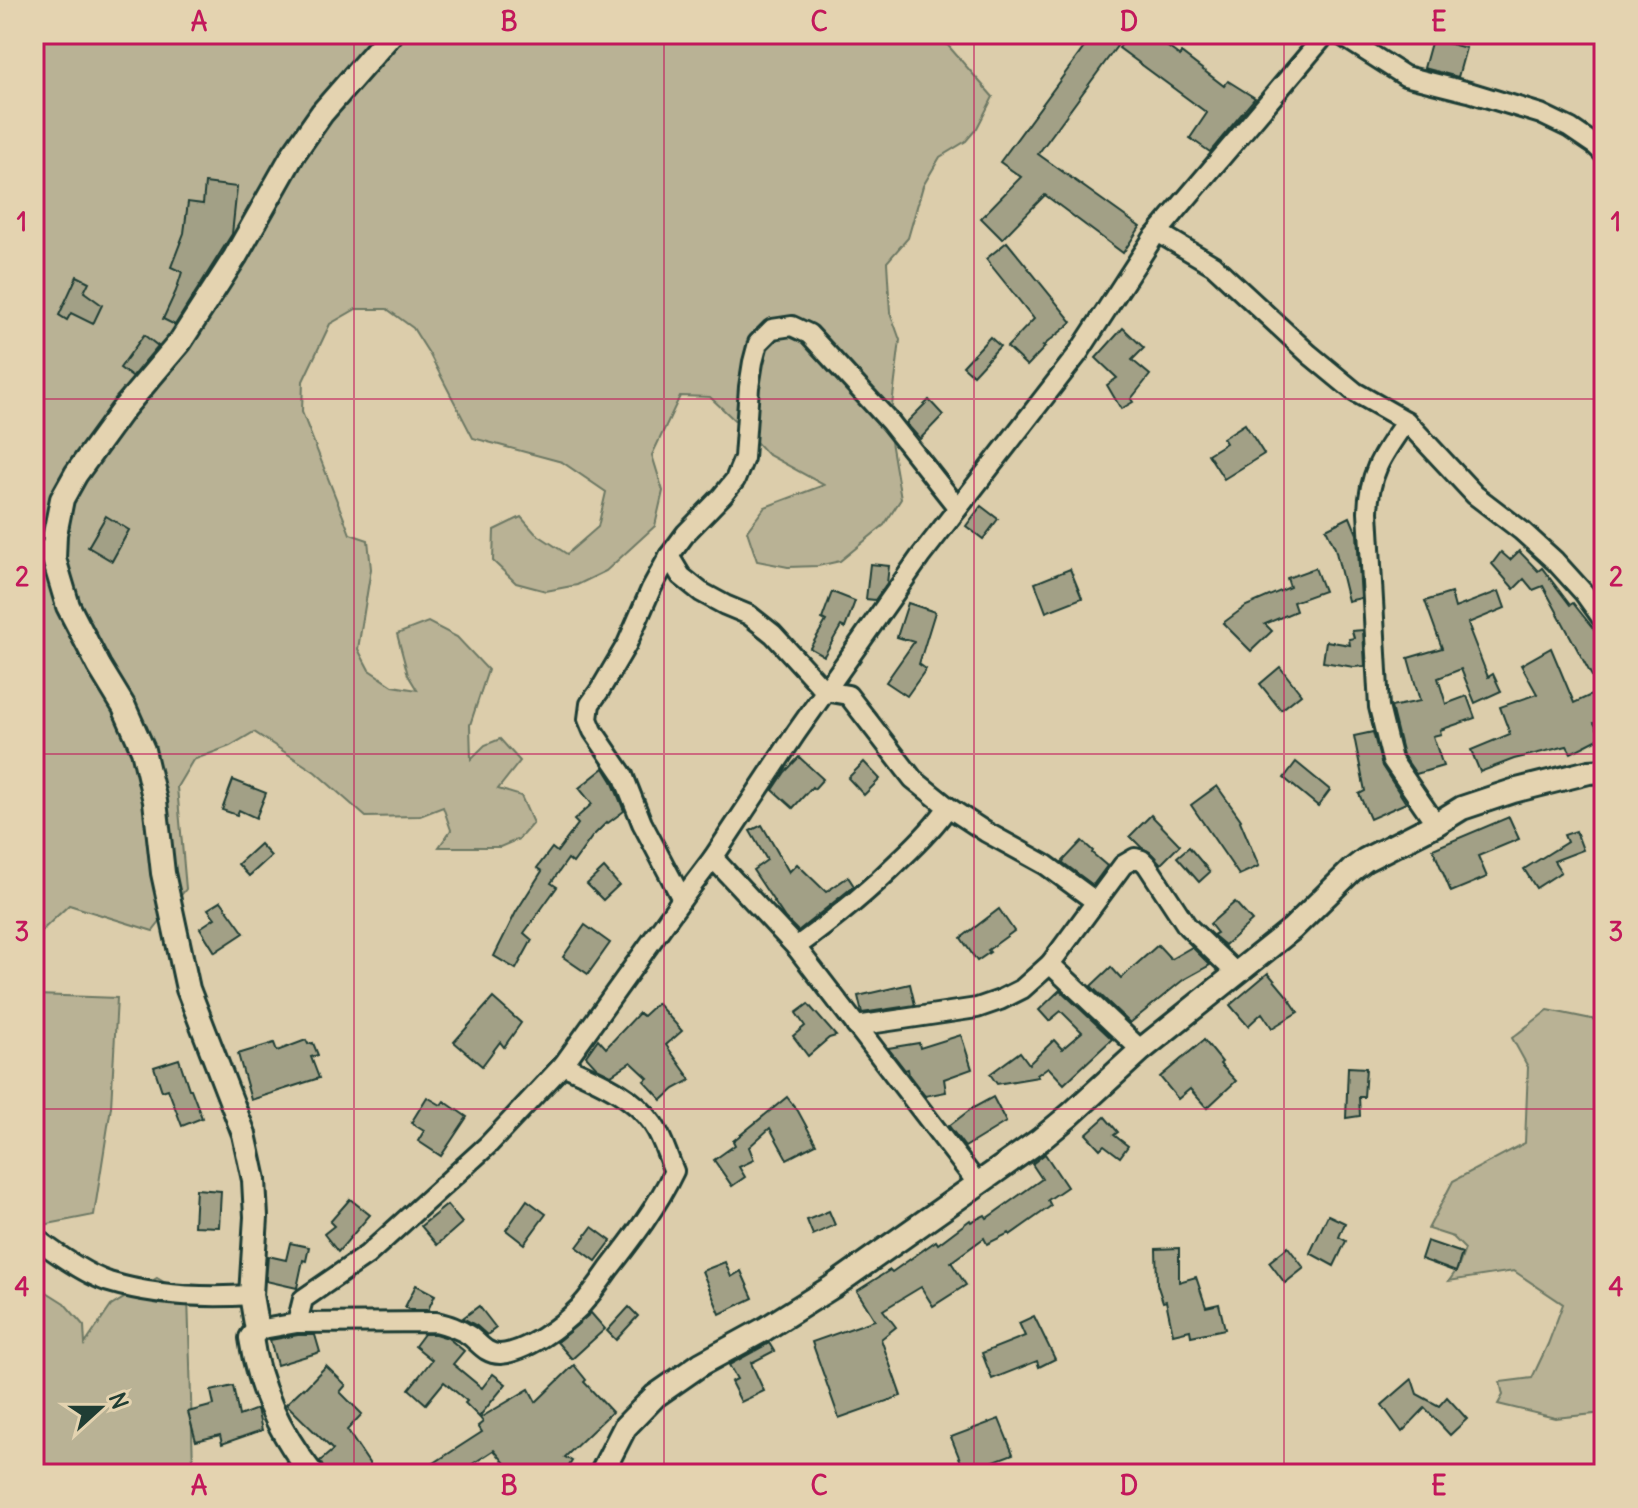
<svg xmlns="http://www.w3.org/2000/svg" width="1638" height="1508" font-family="Delius,sans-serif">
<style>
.green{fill:#b9b295;stroke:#6c7864;stroke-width:2}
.building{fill:#a2a086;stroke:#1f3d34;stroke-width:2}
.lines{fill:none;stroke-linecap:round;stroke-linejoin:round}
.minor-casing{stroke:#1f3d34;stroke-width:24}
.tertiary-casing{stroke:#1f3d34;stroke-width:28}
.minor{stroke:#e4d3b0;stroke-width:18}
.tertiary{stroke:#e4d3b0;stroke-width:22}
.grid{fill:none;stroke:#c2185b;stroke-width:2;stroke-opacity:0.55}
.neatline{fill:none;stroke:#c2185b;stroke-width:3}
.grid-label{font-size:26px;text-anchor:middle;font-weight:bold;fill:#c2185b}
</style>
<rect width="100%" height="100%" fill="#dccdab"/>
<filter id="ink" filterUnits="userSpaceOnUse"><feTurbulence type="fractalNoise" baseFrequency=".0125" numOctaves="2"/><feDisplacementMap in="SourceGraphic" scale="16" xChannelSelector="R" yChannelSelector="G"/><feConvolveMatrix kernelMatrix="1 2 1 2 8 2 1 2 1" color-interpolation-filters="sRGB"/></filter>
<g filter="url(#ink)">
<g class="green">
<polygon points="34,34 938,34 993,97 977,128 966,141 940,157 923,186 908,238 887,262 890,312 900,340 889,430 901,499 884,525 840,561 818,566 788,567 757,561 747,531 765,507 824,485 767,454 746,431 710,397 680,396 652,455 663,491 655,526 606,571 577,585 546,591 516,583 493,561 494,530 521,517 535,533 567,554 598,527 606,492 562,462 473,438 430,355 413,328 387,309 356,309 330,324 303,381 302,412 350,534 368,540 371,569 358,649 369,670 393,686 417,690 408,675 397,634 428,622 457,637 488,670 470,725 471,759 485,745 500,739 520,761 498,789 521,796 533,823 519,839 500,847 439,847 451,830 443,807 420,816 366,817 315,772 254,732 230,746 193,760 177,787 186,889 153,931 69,905 34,938"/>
<polygon points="34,987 37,995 117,998 111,1107 94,1215 38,1226 34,1224"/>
<polygon points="1548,1010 1601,1021 1604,1025 1604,1413 1555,1418 1498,1404 1503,1395 1500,1382 1532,1378 1548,1344 1563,1304 1514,1271 1449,1281 1458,1268 1465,1249 1453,1237 1428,1229 1453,1181 1525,1143 1528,1067 1512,1038"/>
<polygon points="157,1278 188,1296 193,1466 191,1474 34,1474 34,1284 64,1303 84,1326 85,1344 111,1306"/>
</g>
<g class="building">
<polygon points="1094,34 1099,34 1117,46 1038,154 1140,227 1123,253 1045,195 1002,239 981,218 1021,177 1000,162"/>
<polygon points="1130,34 1150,34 1180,56 1181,53 1224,86 1228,81 1255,98 1210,152 1190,138 1207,113 1119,48"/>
<polygon points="1432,39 1466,48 1458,77 1424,68"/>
<polygon points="205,183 237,187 232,234 175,325 163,319 176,291 182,272 171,267 184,233 188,202 203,204"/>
<polygon points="1007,242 1072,322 1043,346 1045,347 1027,366 1007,347 1034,319 986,259"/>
<polygon points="77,276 89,282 84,292 102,305 93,324 71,313 67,320 59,315"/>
<polygon points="1123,328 1144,348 1132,360 1150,375 1131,399 1133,402 1121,409 1107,385 1117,378 1096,358"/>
<polygon points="144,335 158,346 132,377 120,368"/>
<polygon points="990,337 1000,346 973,375 963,366"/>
<polygon points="929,400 943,415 920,439 906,423"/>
<polygon points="1245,424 1264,454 1224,479 1208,454 1226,443 1223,438"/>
<polygon points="981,506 998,519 983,539 966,526"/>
<polygon points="106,516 129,530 112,561 88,547"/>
<polygon points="1350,517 1357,534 1361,598 1348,601 1335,548 1326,529"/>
<polygon points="1519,551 1538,571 1542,568 1570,605 1573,603 1596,632 1604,648 1604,718 1594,723 1602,737 1571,753 1567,746 1514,759 1480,772 1471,750 1510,734 1500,707 1537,694 1521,665 1551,648 1574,703 1600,691 1543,586 1533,590 1524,579 1514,589 1492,564 1501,552 1510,560"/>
<polygon points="870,564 889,566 887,583 875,600 866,599"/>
<polygon points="1315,568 1324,591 1293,602 1296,611 1265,624 1272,631 1251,651 1223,623 1246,606 1290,587 1287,578"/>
<polygon points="1070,569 1082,598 1046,612 1035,583"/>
<polygon points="1499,591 1505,608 1468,623 1471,631 1470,631 1488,677 1493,674 1501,691 1475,703 1461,669 1438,678 1446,704 1467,696 1475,718 1440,730 1441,734 1433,736 1443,766 1416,774 1403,755 1391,707 1420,701 1408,658 1442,648 1425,601 1451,593 1455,608"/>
<polygon points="832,592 855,601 845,628 841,626 824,656 810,648 826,621 822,619"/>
<polygon points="908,603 935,612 919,664 926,669 907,696 886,682 914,642 897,637"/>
<polygon points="1363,630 1365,666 1354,667 1323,662 1326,641 1350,645 1349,639 1354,638 1352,631"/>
<polygon points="1280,667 1301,694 1281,710 1260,684"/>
<polygon points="1373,732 1382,766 1406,803 1370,819 1359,794 1365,791 1354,736"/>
<polygon points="799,757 823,779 814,789 812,787 793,808 773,790 785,772"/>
<polygon points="864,762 880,779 864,795 848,778"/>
<polygon points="1296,762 1330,790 1318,806 1284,778"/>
<polygon points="604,768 612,781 624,811 608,823 607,822 592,837 573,863 568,859 551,883 557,887 524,933 532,940 516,969 494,956 516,912 542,871 537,868 552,848 557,852 578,824 574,820 592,804 579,788"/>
<polygon points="233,780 266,793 256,818 239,810 237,815 222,810"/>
<polygon points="1217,786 1241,820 1240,821 1259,866 1239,875 1191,805"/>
<polygon points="1151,815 1180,845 1161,864 1150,852 1142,848 1130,836"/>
<polygon points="1509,817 1519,839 1478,856 1487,877 1451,892 1433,849"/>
<polygon points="762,825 789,872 797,864 826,892 848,877 854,886 798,931 785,918 753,870 767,860 750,831"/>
<polygon points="1576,831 1583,850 1554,861 1561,872 1536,888 1524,869 1567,842 1564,835"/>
<polygon points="1082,841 1093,851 1092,853 1107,866 1093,885 1062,862"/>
<polygon points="260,844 271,856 249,876 238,864"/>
<polygon points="1189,847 1210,872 1199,882 1177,857"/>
<polygon points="604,868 619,885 603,900 587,884"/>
<polygon points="221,901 244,933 215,952 200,928 215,918 208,909"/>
<polygon points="1235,902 1252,921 1225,945 1213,935 1217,933 1210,924"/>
<polygon points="999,909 1014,931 988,950 990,952 977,961 961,938"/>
<polygon points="585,925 610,943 588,974 563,957"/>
<polygon points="1158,945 1171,959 1192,947 1210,965 1183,980 1130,1023 1091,986 1111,967 1121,978"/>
<polygon points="1268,973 1288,997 1298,1012 1272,1028 1262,1013 1248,1026 1230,1005"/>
<polygon points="910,984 915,1005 862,1013 858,996"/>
<polygon points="1060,990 1112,1039 1064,1084 1048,1067 1037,1075 1038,1077 997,1084 990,1074 1020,1052 1029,1064 1054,1040 1062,1049 1082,1032 1061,1011 1049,1021 1039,1010"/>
<polygon points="493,998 521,1023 504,1047 500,1042 482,1066 454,1042"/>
<polygon points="657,1003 682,1031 666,1045 691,1080 674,1089 662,1100 644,1081 648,1078 631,1062 611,1075 597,1068 586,1056 598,1039 606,1048 639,1013 643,1016"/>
<polygon points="808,1004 836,1036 829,1038 808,1056 793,1036 805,1026 796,1013"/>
<polygon points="961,1035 972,1069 944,1079 946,1092 925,1096 909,1075 908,1069 905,1070 888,1048 919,1043 920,1048"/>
<polygon points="306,1040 308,1044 313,1043 318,1055 311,1057 319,1078 251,1100 238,1054 274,1043 277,1051"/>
<polygon points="1204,1040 1222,1062 1220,1064 1236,1081 1207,1108 1190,1089 1178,1099 1160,1077"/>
<polygon points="179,1059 189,1089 191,1089 202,1118 182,1126 168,1089 162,1091 154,1067"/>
<polygon points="1348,1067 1366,1068 1364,1097 1359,1097 1360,1116 1346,1118"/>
<polygon points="427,1097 441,1105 444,1101 467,1117 441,1156 418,1141 424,1131 411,1123"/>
<polygon points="787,1097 798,1111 816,1144 787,1159 770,1128 749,1147 754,1160 739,1167 745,1177 732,1186 714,1160 735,1145 733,1141"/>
<polygon points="993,1097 1006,1122 965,1147 949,1126 971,1109"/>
<polygon points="1105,1117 1118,1132 1114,1135 1128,1146 1120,1157 1104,1145 1100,1149 1086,1134"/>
<polygon points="1045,1154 1067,1187 1048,1200 1051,1206 1010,1235 1009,1233 987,1244 984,1238 951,1262 966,1285 933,1306 921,1287 883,1310 896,1327 881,1339 901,1396 839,1418 812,1342 875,1320 857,1291 890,1270 892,1272 936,1241 938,1244 970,1220 971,1222 985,1215 987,1218 1042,1179 1032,1164"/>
<polygon points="196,1189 221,1191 219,1227 194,1226"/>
<polygon points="350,1199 370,1215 338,1252 324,1234 334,1226 330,1222"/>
<polygon points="527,1200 546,1214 524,1244 506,1230"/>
<polygon points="447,1205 462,1223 437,1245 421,1226"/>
<polygon points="829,1211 835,1225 813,1235 807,1220"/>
<polygon points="1328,1215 1345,1223 1339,1237 1346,1241 1334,1266 1310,1253"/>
<polygon points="592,1227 611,1241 596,1261 577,1247"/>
<polygon points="1427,1241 1462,1253 1456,1272 1421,1259"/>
<polygon points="290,1243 309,1247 306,1261 303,1260 297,1288 266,1281 268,1256 286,1260"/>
<polygon points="1288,1247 1304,1268 1285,1283 1269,1262"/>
<polygon points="1179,1248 1179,1282 1196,1277 1206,1307 1219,1304 1225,1329 1191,1336 1190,1330 1173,1334 1166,1301 1163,1302 1157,1284 1156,1249"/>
<polygon points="725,1262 731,1277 741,1271 753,1298 720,1314 702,1271"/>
<polygon points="416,1285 435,1295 428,1310 411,1310 405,1307"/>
<polygon points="479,1306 496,1328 487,1335 477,1326 463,1318"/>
<polygon points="629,1307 638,1316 616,1340 607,1331"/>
<polygon points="591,1313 605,1329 572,1359 557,1342"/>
<polygon points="1034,1316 1055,1359 1039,1367 1037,1361 992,1379 982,1353 1025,1336 1019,1323"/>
<polygon points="424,1334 435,1334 448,1338 464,1351 453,1364 482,1388 493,1374 506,1384 479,1417 465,1403 467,1401 444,1382 426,1404 409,1389 432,1360 415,1346"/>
<polygon points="298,1335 315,1335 320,1352 277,1365 270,1340"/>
<polygon points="769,1343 774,1351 751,1363 764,1391 741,1402 731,1382 737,1379 729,1365"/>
<polygon points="574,1365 586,1380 584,1382 612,1412 565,1457 572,1461 564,1474 514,1474 494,1450 457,1474 417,1474 482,1432 478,1426 483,1422 480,1418 529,1389 536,1402"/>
<polygon points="326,1366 346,1385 340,1392 362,1414 347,1430 373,1469 366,1474 326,1474 320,1461 333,1450 286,1404 303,1388 304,1389"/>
<polygon points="1412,1379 1417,1394 1439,1406 1447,1397 1467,1419 1450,1435 1425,1408 1402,1432 1382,1405"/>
<polygon points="233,1386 239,1416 257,1409 262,1430 222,1444 220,1435 196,1441 188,1412 214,1405 211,1391"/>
<polygon points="999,1419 1013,1454 965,1472 951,1437"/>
</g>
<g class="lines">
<g class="minor-casing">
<g id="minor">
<polyline points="1339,34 1405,76 1469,92 1541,114 1570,128 1595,145 1604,154"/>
<polyline points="1159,233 1213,265 1309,354 1355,392 1406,421 1475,495 1522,531 1555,561 1584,593 1604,621"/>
<path d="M1406,421C1384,453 1369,471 1368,512L1379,707L1392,760L1436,824"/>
<polyline points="34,546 54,559"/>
<polyline points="669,556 681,576 701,592 725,605 749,615 773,634 825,691 848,695 913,779 948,807 986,832 1046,865 1095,901"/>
<polyline points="713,858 796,947 978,1184"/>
<polyline points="682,899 642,823 623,775 593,731 588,719 590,704 600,690 627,644 651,589 669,556 686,533 722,496 735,480 744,458 749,387 753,362 758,343 772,329 792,326 809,334 890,422 958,508"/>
<path d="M796,947C835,919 868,892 902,858C919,842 935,826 948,807"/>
<polyline points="1050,964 1141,1050"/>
<polyline points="856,1026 977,1008 1000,1000 1022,989 1050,964 1123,865 1135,858 1142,860 1147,865 1187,926 1237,974"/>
<path d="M34,1237C54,1252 85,1274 109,1282C155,1296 204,1298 251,1295"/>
<path d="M297,1323L436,1322C448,1325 459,1328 470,1336C480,1344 486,1354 500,1354C527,1352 561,1326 579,1308C590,1296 600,1282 609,1269C633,1238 657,1207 674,1171C667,1156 663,1138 653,1124C632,1094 596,1080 563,1065"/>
<polyline points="257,1330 297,1323 303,1299 367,1255 488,1145 563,1065 682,899 713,858 796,733 920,557 1077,355 1153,238 1326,34"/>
</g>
</g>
<g class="tertiary-casing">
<g id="tertiary">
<path d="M312,1474C281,1434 258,1388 251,1338L257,1330L251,1295L256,1217L254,1180L244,1134L188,989L163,873L155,801L143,750L124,707L99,666L68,606L54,559L55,534L62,499L76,474L124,408L180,342L235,257L294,153L322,113L391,34"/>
<polyline points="601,1474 625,1427 655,1396 701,1364 765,1329 832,1287 1040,1140 1070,1115 1141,1050 1292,929 1352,870 1365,860 1436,824 1462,808 1513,791 1589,772 1604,771"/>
</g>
</g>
<use href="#minor" class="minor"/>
<use href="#tertiary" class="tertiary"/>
</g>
</g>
<path class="grid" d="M354,34V1474M664,34V1474M974,34V1474M1284,34V1474M34,399H1604M34,754H1604M34,1109H1604"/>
<rect width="1638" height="1508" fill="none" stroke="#e4d3b0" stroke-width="88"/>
<g transform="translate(100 1408) rotate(69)" stroke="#e4d3b0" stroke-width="6" paint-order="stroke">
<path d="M0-6L14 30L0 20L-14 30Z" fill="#1f3d34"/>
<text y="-12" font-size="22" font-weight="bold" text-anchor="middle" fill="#1f3d34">N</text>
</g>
<rect x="44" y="44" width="1550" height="1420" class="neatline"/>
<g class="grid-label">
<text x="199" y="31">A</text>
<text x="509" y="31">B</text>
<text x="819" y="31">C</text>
<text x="1129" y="31">D</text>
<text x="1439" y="31">E</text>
<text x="22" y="231">1</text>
<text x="1616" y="231">1</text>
<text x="22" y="586">2</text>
<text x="1616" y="586">2</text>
<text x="22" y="941">3</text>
<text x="1616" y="941">3</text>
<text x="22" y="1296">4</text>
<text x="1616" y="1296">4</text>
<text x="199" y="1495">A</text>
<text x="509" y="1495">B</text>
<text x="819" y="1495">C</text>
<text x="1129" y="1495">D</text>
<text x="1439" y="1495">E</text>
</g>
</svg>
